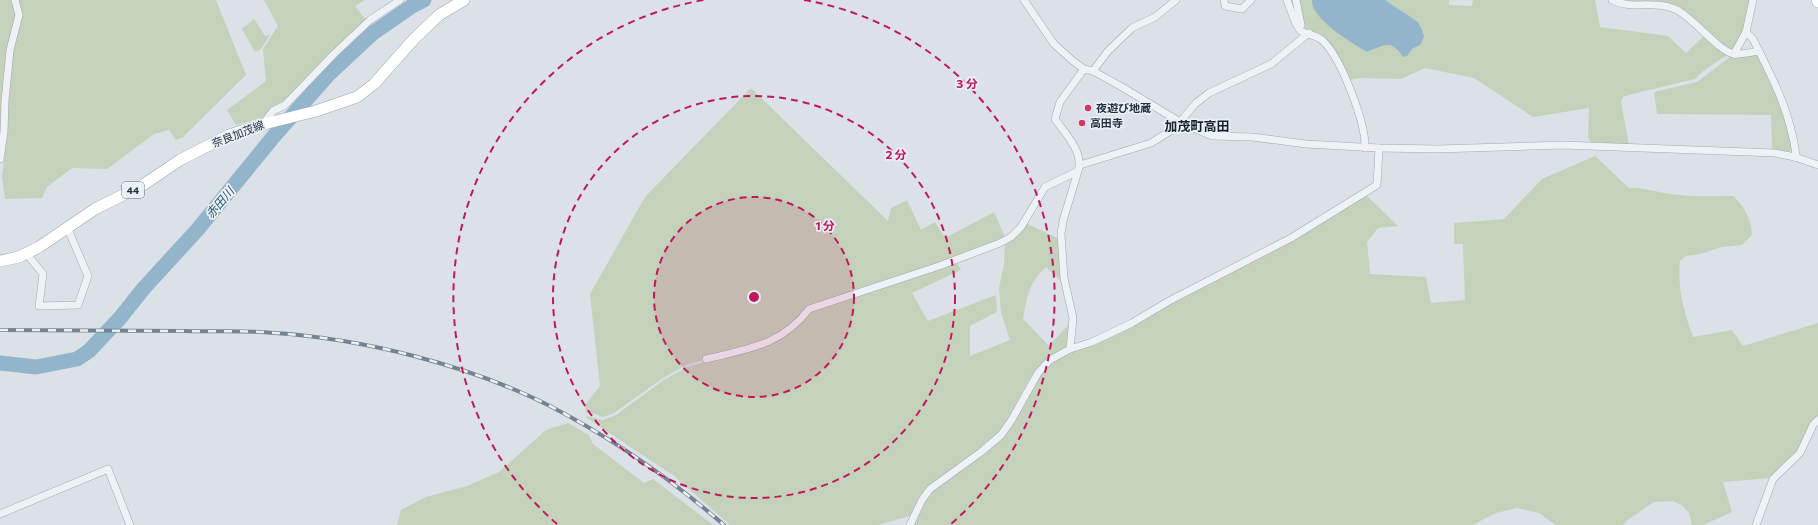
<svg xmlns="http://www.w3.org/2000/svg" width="1818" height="525" font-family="Commissioner,'Noto Sans JP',sans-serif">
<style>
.green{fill:#c4d1bb}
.water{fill:#92b5cb}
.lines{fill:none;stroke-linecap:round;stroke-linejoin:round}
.river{stroke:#92b5cb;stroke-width:15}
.street-casing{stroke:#a0a9b1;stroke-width:8}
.primary-casing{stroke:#99a7b3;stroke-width:12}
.street{stroke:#eef1f5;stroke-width:7}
.primary{stroke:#fff;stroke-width:11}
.rail-casing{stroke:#738392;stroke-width:4}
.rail{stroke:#eaf0f5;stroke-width:2.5;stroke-dasharray:8;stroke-linecap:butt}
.ring{fill:none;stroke:#c2185b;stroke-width:2;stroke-dasharray:7 5}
.poi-dot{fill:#d93362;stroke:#eaf0f5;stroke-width:1.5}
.labels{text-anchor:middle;stroke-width:3.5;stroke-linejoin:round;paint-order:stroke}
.shield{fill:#eaf0f5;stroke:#5f6a75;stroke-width:1}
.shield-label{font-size:10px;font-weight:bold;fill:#24313e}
.poi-label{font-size:11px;font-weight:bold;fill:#24313e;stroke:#eaf0f5;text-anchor:start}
.street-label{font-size:11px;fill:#24313e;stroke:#eaf0f5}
.water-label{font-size:12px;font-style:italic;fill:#2b5575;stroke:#eaf0f5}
.quarter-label{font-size:13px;font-weight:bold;fill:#16222e;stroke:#eaf0f5}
.centre{fill:#c2185b;stroke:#eaf0f5;stroke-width:2}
.ring-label{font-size:12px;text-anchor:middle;font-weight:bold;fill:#c2185b;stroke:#eaf0f5;stroke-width:3.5;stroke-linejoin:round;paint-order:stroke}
</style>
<rect width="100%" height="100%" fill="#dbe1e7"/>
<g class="green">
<polygon points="0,0 216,0 246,75 183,137 176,140 169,130 154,134 107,169 72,168 47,187 42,198 5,199 2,177 7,136 0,130"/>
<polygon points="264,0 365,0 355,6 368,23 279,113 236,125 227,110 266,81 263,49 278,26"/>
<path d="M1298,0H1312V3L1331,26L1343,37L1367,52C1386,45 1390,39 1403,57L1412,49L1420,45L1418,22L1385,0H1449V5L1472,6L1473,0H1595L1600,27L1668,36L1686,53L1704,36L1727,55L1703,71L1695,79L1628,95L1623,97L1621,102L1629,145L1591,142L1588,138L1589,108L1533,117L1474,78L1425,68L1401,79L1361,78L1350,80L1332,48L1319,35L1305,29L1301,20Z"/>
<polygon points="1624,0 1751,0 1744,29 1732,51 1729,50 1676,8 1625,3"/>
<polygon points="254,19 265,36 270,35 261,49 255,52 242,29"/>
<polygon points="1755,53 1758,55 1785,112 1792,147 1790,152 1772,151 1771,115 1657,114 1654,92 1697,82 1730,57"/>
<polygon points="751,88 888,221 891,208 907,200 921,230 935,222 945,238 994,212 1005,237 915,272 807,306 801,317 776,338 686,365 663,378 614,413 603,417 589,412 586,413 585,405 600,386 590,294 645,197"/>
<path d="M1595,156L1629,188C1646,187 1662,194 1679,195C1696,197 1715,196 1733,196C1745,207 1751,219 1752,235L1742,245L1722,247L1700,254L1686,256L1680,261C1677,288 1684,312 1693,337L1732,330L1743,346L1818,323V416L1811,424L1798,451L1770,478L1723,482L1732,512L1703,525H1692L1689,513L1682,505L1672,501L1654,502L1626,521L1623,525H1556L1539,513L1517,508L1496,513L1472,525H912L931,491L1000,439L1043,370L1051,361L1091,344L1170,303L1366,195L1398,226L1378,228L1367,242L1370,274L1426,277L1431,303L1465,300L1463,244H1454V223L1504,219L1542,179Z"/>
<path d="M1026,223L1059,239L1063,283L1046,267C1029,283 1027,296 1023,319L1049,346L1072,321L1068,346C1060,351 1050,355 1043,362C1022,382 1016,415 995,436C967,464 925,477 910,516L878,525H730L674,476L587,418L586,416L603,420L616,415L664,380L687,367L761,346L809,311L957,263L961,270L912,293L928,321L996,295L997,312L970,326V356L1010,340L1001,312L999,288L1004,264L1005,243Z"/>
<polygon points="568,423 589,435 593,444 644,483 653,479 713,525 397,525 401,510 426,497 467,486 499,472 546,430"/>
</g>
<path class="water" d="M1312,0H1385L1418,22L1422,30L1424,37L1420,45L1412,49L1407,56L1403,57C1390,39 1386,45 1367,52C1353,44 1310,18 1312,0Z"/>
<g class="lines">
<polyline class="river" points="0,363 36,367 77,359 89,351 120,318 144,288 198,229 274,136 329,74 373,33 412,6 424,0"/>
<g class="street-casing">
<g id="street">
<polyline points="1024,0 1054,44 1073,61 1084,69 1093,71 1122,87 1180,122 1212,136 1252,137 1306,144 1379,148 1438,149 1563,145 1775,153 1795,157 1818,165"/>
<polyline points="1224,0 1225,6 1242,9 1251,0"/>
<path d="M1287,0C1290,7 1295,26 1301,31C1307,35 1317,35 1323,41C1341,58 1366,123 1365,148"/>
<polyline points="1296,0 1301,25"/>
<path d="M1612,0C1632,10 1655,0 1675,9C1692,16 1719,52 1734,54C1742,55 1751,52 1759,51C1776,85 1791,116 1796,155L1795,157"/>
<polyline points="1746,32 1753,39 1759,51"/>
<polyline points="1734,54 1746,32 1753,0"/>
<polyline points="1093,71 1108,51 1132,28 1155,17 1176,0"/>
<polyline points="1180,122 1195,104 1209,93 1271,64 1309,33"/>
<polyline points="263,124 273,111 285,105 335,53 370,20 400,0"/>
<polyline points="0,159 4,132 5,101 10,50 19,15 15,0"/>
<polyline points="1080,165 1151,143 1183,123"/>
<polyline points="26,253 43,274 39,306 78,305 88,276 67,227"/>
<polyline points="1070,349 1073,318 1064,278 1061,234 1063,221 1078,171"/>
<path d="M706,359C748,349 782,345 809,309L939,266L1000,243L1011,237L1021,227L1045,187L1078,171C1084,152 1065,133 1055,119L1060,102L1084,69"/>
<polyline points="0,514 108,469 130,525"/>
<polyline points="910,525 922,500 930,489 981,452 1001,435 1011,421 1038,373 1050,360 1070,349 1092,342 1132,323 1169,301 1291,238 1377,185 1379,148"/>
<polyline points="1756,525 1773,479 1800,453 1813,425 1818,420"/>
</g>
</g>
<g class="primary-casing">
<g id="primary">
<polyline points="1817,0 1818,2"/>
<polyline points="0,261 19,257 39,247 95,209 143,185 180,160 229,135 268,123 316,111 357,97 374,84 414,39 439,15 464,0"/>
</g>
</g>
<use href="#street" class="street"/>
<use href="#primary" class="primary"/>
<g class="rail-casing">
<path id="rail" d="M0,330C62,330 124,331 186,331C216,332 246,330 275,333C364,339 468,365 548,405C610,437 671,479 724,525"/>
</g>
<use href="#rail" class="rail"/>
</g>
<circle cx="754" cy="297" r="100" fill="#c2185b" fill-opacity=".12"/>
<g class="ring">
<circle cx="754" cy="297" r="100"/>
<circle cx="754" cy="297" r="201"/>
<path d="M557 524A301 301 0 0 1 704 0M804 0A301 301 0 0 1 951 524"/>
</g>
<g class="poi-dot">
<circle cx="1088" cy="108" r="4"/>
<circle cx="1082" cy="123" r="4"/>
</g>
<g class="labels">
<rect class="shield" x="122" y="182" width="22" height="16" rx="3"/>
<g class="shield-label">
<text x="133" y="194">44</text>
</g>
<g class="poi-label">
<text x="1096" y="112">夜遊び地蔵</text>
<text x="1090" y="127">高田寺</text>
</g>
<g class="street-label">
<text transform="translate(238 134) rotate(-21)" y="4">奈良加茂線</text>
</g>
<g class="water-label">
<text transform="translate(220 203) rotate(-50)" y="4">赤田川</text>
</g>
<g class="quarter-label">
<text x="1197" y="131">加茂町高田</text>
</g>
</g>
<circle cx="754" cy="297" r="6" class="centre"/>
<g class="ring-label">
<text x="967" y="88">3 分</text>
<text x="896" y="159">2 分</text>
<text x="825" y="230">1 分</text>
</g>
</svg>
